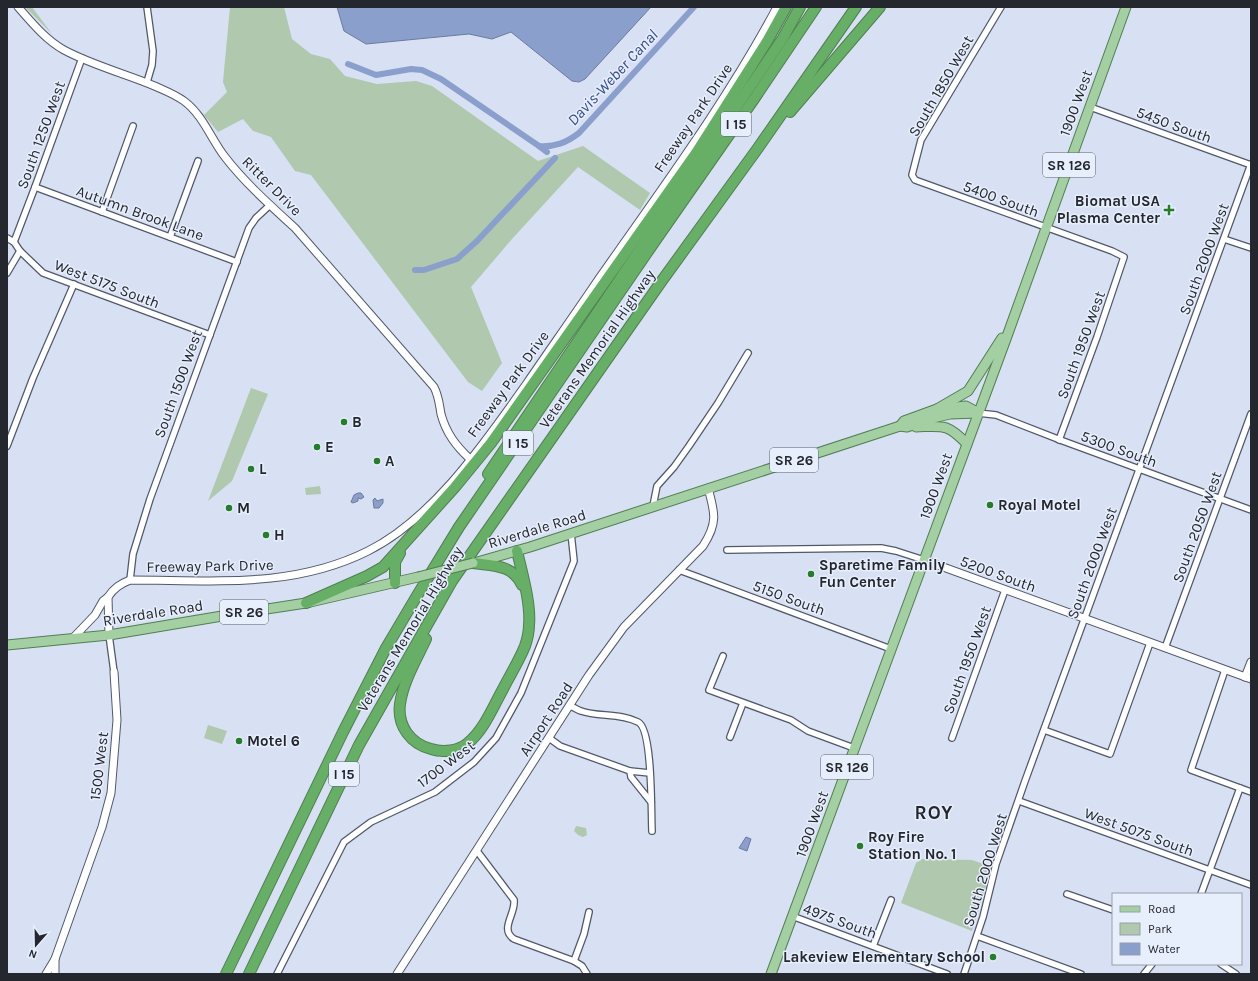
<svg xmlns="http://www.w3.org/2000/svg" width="1258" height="981" font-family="Karla,sans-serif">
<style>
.green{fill:#afc8ae}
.water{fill:#8b9fcc;stroke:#6c7b9d}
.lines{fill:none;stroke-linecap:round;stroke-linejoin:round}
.canal{stroke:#8b9fcc;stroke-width:6}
.minor-casing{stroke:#515868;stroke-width:8}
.tertiary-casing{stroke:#515868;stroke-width:9}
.primary-casing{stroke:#507f52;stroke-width:11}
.motorway-casing{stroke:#507f52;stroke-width:12}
.minor{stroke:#fff;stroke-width:5.5}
.tertiary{stroke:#fff;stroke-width:7}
.primary{stroke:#a4cfa3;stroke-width:9}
.motorway{stroke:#67af66;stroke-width:10}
.primary-bridge-casing{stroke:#507f52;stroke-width:11;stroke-linecap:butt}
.primary-bridge{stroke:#a4cfa3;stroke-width:9}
.poi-dot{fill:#257c2a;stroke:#e7eefc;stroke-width:1.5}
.labels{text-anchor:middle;stroke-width:3;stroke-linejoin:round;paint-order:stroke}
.shield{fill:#e7eefc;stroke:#5e636c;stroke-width:1}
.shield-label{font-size:14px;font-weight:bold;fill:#24272e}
.street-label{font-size:15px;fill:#24272e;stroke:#e7eefc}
.poi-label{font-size:15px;font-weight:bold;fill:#24272e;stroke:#e7eefc;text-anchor:start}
.water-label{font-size:16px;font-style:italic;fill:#374e88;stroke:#e7eefc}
.district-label{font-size:19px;font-weight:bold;letter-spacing:1px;fill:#24272e;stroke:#e7eefc}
</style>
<rect width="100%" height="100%" fill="#d8e0f3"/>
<g class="green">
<polygon points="25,7 32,7 52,34"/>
<polygon points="230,7 284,7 292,39 311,54 330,59 345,76 377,84 416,81 432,86 538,161 583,146 650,193 640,210 578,167 512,239 471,287 502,363 482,391 468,382 311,175 295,171 271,137 253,131 243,119 218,132 204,115 227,92 223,82"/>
<polygon points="251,388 268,394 232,481 208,501"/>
<polygon points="320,486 321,494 306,495 305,488"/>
<polygon points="208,725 227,731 222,744 204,738"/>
<polygon points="576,826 586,828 587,835 583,837 578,835 574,831"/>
<polygon points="922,859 972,860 992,867 972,931 901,903 916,863"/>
</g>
<g class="water">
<polygon points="337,7 651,7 585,79 579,82 572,81 511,32 492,39 469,34 366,44 344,31"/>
<polygon points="358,493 361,493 364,497 361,499 358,498 358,501 353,503 351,502 354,495"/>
<polygon points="375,498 377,501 383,499 383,503 379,508 374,508 373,500"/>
<polygon points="746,837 751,839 747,851 739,848"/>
</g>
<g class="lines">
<g class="canal">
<path d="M348,64L376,75L411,69L422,70L441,79L539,146C555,147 566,143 579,133L694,7"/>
<polyline points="539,146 547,152"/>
<polyline points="415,270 424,270 457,259 477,241 555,158"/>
</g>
<g class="minor-casing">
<g id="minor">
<polyline points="1001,7 921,140 912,175 915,180 1112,251 1124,257 1097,337 1059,440"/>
<polyline points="147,82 152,65 153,51 147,7"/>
<polyline points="1090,107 1251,165"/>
<polyline points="35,187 237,262"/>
<polyline points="102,212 133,126"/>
<polyline points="170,237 198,161"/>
<polyline points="7,238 14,242 20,251 43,273 210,335"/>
<polyline points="1224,239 1251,248"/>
<polyline points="14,242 35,187 82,58"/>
<polyline points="7,273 20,251"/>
<polyline points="978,413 996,415 1063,441 1251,510"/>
<polyline points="7,446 33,378 74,284"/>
<polyline points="653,506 657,486 674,467 689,446 718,403 748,353"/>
<polyline points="727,550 881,548 896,551 924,560"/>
<polyline points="679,570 891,649"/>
<polyline points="130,580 133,554 150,499 249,228 256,218 270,205"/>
<polyline points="109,635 114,672"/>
<polyline points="1165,648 1251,414"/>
<polyline points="723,656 709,690 791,720 808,731 854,748"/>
<polyline points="1225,670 1191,770 1251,792"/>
<path d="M570,706C574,707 577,710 581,711C598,717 620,713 638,722C653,729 651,813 652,831"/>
<polyline points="1044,730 1110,754 1150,643"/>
<polyline points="730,737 743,703"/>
<polyline points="549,738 560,746 630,771 631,777 651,802"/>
<polyline points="952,738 1005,590"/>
<polyline points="630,771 650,773"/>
<polyline points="1019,801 1251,885"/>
<path d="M477,851L514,900C516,914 499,929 514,939L574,961L582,966L587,974"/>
<polyline points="1067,894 1113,910"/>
<polyline points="1201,894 1240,788"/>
<polyline points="792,916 947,974"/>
<polyline points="977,936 1081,974"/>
<polyline points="873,946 891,900"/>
<polyline points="574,961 584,934 589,912"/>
<polyline points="1221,964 1236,974"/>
<polyline points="277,974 344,842 371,822 435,792 474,762 496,738 521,693 574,561 571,533"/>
<polyline points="964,974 983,917 996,864 1025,781 1251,164"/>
<polyline points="1144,974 1152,964"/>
</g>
</g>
<g class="tertiary-casing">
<g id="tertiary">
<path d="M18,7C32,23 46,40 64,50C94,66 127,74 157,87C166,91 176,95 184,101C203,115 211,139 225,157C245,183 271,206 295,228L434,387C439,397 439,403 441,414C446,433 456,446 470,459"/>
<polyline points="924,560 1251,679"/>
<path d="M109,635L108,597C114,588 120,584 130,580C213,580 292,589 368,551C434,518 485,442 527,383C551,348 575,314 598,280C660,191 726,103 777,7"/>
<polyline points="72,639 95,615 103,601 108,597"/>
<polyline points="1245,677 1251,662"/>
<polyline points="55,959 55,974"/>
<polyline points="46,974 55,959 102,827 111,793 117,720 114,672"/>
<path d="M397,974L589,675L624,627L703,546C718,523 715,513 708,488"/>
</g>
</g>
<g class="primary-casing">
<g id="primary">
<polyline points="937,409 968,391 1002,338"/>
<polyline points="900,426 904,421 937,409 966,406 977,412"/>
<path d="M916,427C943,426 947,423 967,444"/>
<polyline points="474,563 530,547 900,426 907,427 933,418 950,414 978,413"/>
<polyline points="7,645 109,635 234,614 306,603 418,577"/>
<polyline points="771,974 1006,339 1126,7"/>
</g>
</g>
<g class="motorway-casing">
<g id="motorway">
<polyline points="790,112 880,7"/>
<polyline points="488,474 783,38 800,7"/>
<path d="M473,563C493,566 512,564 522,585"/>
<polyline points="395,583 395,562 400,553"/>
<polyline points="306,603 367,576 383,567 455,487 491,443 696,153 766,43 786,7"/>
<path d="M426,639C416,660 403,682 400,704C397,726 411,744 431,749C443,753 459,751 468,743C484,730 493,707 503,689C510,675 519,661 525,646C527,640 529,632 529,625C531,603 522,573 517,551"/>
<polyline points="226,974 343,732 386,648 418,594 459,527 655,241 754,99 816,7"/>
<polyline points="249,974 359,745 452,581 661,282 758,148 856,7"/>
</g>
</g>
<use href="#minor" class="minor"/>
<use href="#tertiary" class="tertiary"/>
<use href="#primary" class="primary"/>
<use href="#motorway" class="motorway"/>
<g class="primary-bridge-casing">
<polyline id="primary-bridge" points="418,577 473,563"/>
</g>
<use href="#primary-bridge" class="primary-bridge"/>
</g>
<g class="poi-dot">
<path d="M1167 204h4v4h4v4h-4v4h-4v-4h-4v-4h4z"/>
<circle cx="344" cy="422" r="4"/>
<circle cx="317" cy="447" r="4"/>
<circle cx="377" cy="461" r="4"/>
<circle cx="251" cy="469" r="4"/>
<circle cx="990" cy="505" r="4"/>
<circle cx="229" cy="508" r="4"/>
<circle cx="266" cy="535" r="4"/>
<circle cx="811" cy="574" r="4"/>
<circle cx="239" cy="741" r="4"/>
<circle cx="860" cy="846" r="4"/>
<circle cx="993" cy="957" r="4"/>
</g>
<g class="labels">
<g class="shield">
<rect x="721" y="112" width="30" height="24" rx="3"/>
<rect x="1043" y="153" width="52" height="24" rx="3"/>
<rect x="503" y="431" width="30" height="24" rx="3"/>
<rect x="770" y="448" width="48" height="24" rx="3"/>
<rect x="220" y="600" width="48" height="24" rx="3"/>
<rect x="821" y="755" width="52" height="24" rx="3"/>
<rect x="329" y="762" width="30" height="24" rx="3"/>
</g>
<g class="shield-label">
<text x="736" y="129">I 15</text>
<text x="1069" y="170">SR 126</text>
<text x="518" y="448">I 15</text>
<text x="794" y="465">SR 26</text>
<text x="244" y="617">SR 26</text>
<text x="847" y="772">SR 126</text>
<text x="344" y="779">I 15</text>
</g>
<g class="street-label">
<text transform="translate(941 86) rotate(-60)" y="5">South 1850 West</text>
<text transform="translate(1076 103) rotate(-70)" y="5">1900 West</text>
<text transform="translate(693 118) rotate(-56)" y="5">Freeway Park Drive</text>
<text transform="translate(1174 125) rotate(20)" y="5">5450 South</text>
<text transform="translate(41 135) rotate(-70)" y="5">South 1250 West</text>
<text transform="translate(272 186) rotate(45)" y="5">Ritter Drive</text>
<text transform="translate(1001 199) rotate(20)" y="5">5400 South</text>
<text transform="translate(140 213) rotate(20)" y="5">Autumn Brook Lane</text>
<text transform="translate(1204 259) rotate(-70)" y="5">South 2000 West</text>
<text transform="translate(107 284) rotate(21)" y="5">West 5175 South</text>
<text transform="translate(1081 345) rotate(-70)" y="5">South 1950 West</text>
<text transform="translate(597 349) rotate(-55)" y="5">Veterans Memorial Highway</text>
<text transform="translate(178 384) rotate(-70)" y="5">South 1500 West</text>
<text transform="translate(508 384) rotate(-54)" y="5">Freeway Park Drive</text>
<text transform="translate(1119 449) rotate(20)" y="5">5300 South</text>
<text transform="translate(936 486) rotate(-70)" y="5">1900 West</text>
<text transform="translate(1197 527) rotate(-70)" y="5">South 2050 West</text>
<text transform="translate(537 529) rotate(-17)" y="5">Riverdale Road</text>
<text transform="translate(1092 563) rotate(-70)" y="5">South 2000 West</text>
<text transform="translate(210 566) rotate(-1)" y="5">Freeway Park Drive</text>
<text transform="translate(998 574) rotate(20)" y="5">5200 South</text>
<text transform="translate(789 598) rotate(20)" y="5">5150 South</text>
<text transform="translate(153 613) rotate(-9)" y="5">Riverdale Road</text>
<text transform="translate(410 629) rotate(-59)" y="5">Veterans Memorial Highway</text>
<text transform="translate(967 660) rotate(-70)" y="5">South 1950 West</text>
<text transform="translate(546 719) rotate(-57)" y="5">Airport Road</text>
<text transform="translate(446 764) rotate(-37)" y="5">1700 West</text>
<text transform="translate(99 766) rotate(-83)" y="5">1500 West</text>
<text transform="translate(812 824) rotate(-70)" y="5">1900 West</text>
<text transform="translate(1139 832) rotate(20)" y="5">West 5075 South</text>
<text transform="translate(985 870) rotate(-73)" y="5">South 2000 West</text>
<text transform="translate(840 921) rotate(20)" y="5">4975 South</text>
</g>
<g class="poi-label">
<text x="1160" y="206" text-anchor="end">Biomat USA<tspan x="1160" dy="17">Plasma Center</tspan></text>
<text x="352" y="427">B</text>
<text x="325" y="452">E</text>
<text x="385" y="466">A</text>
<text x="259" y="474">L</text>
<text x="998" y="510">Royal Motel</text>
<text x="237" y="513">M</text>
<text x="274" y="540">H</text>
<text x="819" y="570">Sparetime Family<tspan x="819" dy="17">Fun Center</tspan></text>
<text x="247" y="746">Motel 6</text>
<text x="868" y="842">Roy Fire<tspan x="868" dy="17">Station No. 1</tspan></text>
<text x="985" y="962" text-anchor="end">Lakeview Elementary School</text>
</g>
<g class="water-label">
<text transform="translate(612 77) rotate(-47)" y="6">Davis-Weber Canal</text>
</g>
<g class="district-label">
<text x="934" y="819">ROY</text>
</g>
</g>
<rect width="1258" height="981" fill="none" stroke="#24272e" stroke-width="16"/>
<rect x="1112" y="893" width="130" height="72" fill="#e7eefc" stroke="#999eaa"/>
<rect x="1120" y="906" width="20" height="6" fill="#a4cfa3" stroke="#999eaa"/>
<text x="1148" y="913" font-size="12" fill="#24272e">Road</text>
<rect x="1120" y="923" width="20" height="12" fill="#afc8ae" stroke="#999eaa"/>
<text x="1148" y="933" font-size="12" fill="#24272e">Park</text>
<rect x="1120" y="943" width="20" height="12" fill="#8b9fcc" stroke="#999eaa"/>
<text x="1148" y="953" font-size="12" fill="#24272e">Water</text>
<g transform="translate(36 945) rotate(200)" stroke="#e7eefc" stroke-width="3" paint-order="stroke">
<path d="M0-3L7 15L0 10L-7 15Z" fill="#24272e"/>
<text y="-6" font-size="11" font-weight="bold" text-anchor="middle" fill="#24272e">N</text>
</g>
</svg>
